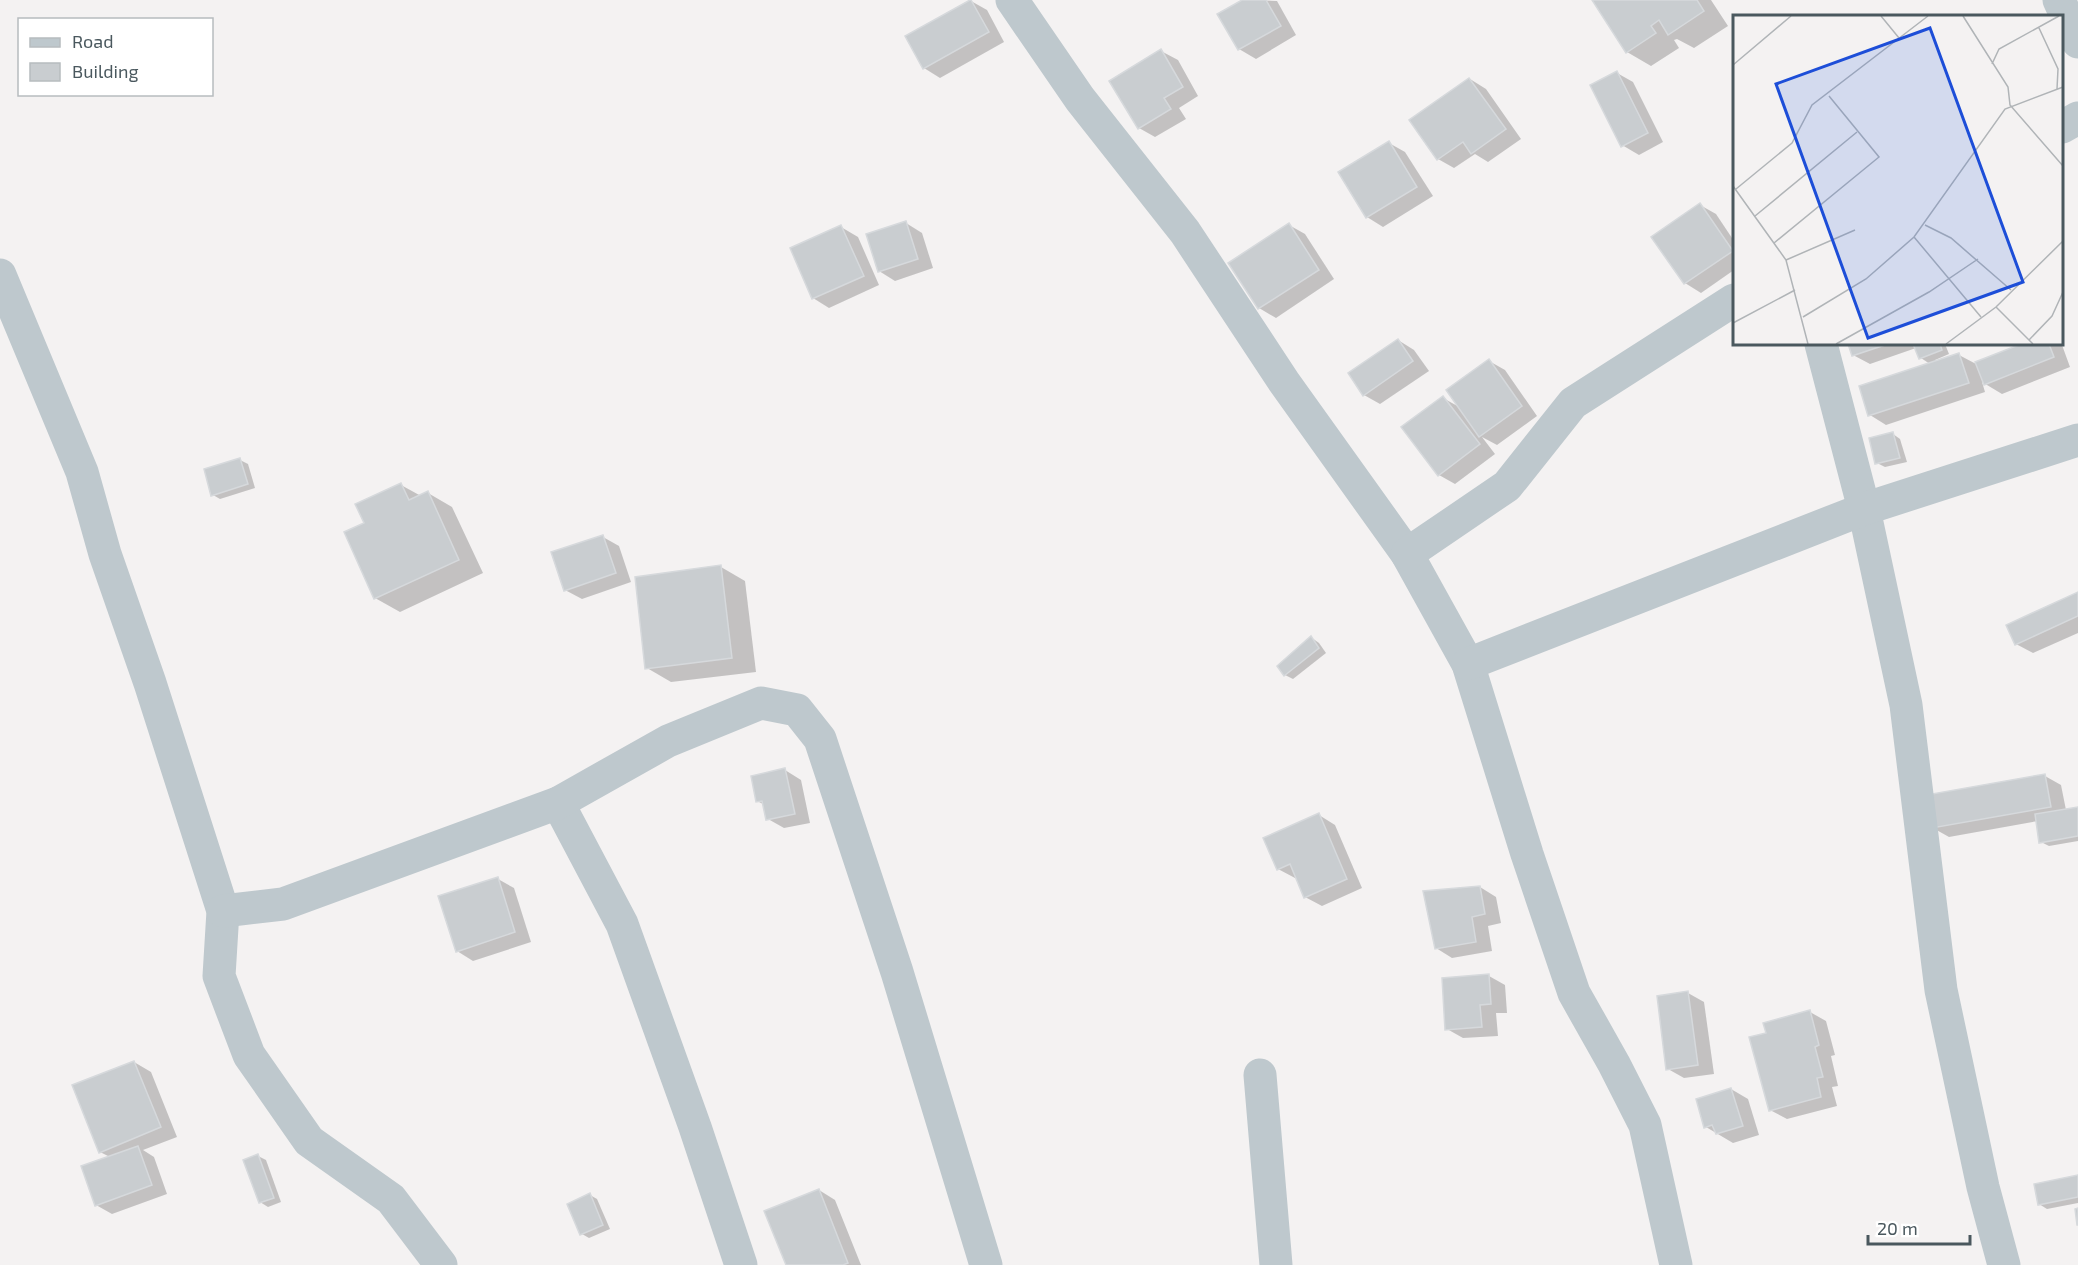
<svg xmlns="http://www.w3.org/2000/svg" width="2078" height="1265" font-family="'Exo 2',sans-serif">
<style>
.shadow{fill:#0003}
.building{fill:#c9cdd0;stroke:#d6d9dc;stroke-width:1.5}
.lines{fill:none;stroke-linecap:round;stroke-linejoin:round}
.street{stroke:#bec8cd;stroke-width:33}
.inset-road{fill:none;stroke:#b0b4b7;stroke-width:1.5}
.view{fill:#1d4ed8;fill-opacity:0.15;stroke:#1d4ed8;stroke-width:3}
.inset-edge{fill:none;stroke:#4a585e;stroke-width:3}
</style>
<rect width="100%" height="100%" fill="#f4f2f2"/>
<g class="shadow">
<polygon points="1245,0 1277,1 1296,35 1256,59 1239,49"/>
<polygon points="1593,0 1711,0 1728,26 1694,48 1677,39 1674,40 1679,48 1651,66 1627,52"/>
<polygon points="971,1 987,10 1004,42 940,78 924,68"/>
<polygon points="1161,51 1178,60 1198,96 1179,108 1186,119 1155,137 1139,128"/>
<polygon points="1617,73 1633,82 1663,142 1639,155 1622,145"/>
<polygon points="1470,79 1486,89 1521,139 1488,162 1475,154 1454,168 1438,159"/>
<polygon points="1389,143 1405,152 1433,196 1383,227 1367,217"/>
<polygon points="1700,205 1716,214 1734,241 1734,270 1701,293 1685,283"/>
<polygon points="906,223 922,233 933,268 895,281 879,271"/>
<polygon points="1289,225 1305,234 1334,279 1276,318 1259,308 1230,263"/>
<polygon points="841,227 858,237 879,285 829,308 813,298"/>
<polygon points="1398,340 1414,350 1429,371 1380,404 1364,395"/>
<polygon points="1849,344 1945,344 1949,354 1935,360 1935,362 1959,355 1978,365 1977,362 2025,344 2059,344 2062,345 2070,367 2002,394 1982,382 1985,392 1886,425 1870,415 1930,364 1921,358 1916,348 1870,364 1853,355"/>
<polygon points="1489,361 1505,370 1537,416 1497,445 1482,437 1495,454 1455,484 1439,475 1443,398 1461,408"/>
<polygon points="1893,434 1900,439 1907,462 1885,467 1877,463"/>
<polygon points="240,460 248,464 255,488 220,499 213,495"/>
<polygon points="401,485 421,496 428,493 452,507 483,573 400,612 375,598 366,524"/>
<polygon points="603,537 619,546 631,582 582,599 565,590"/>
<polygon points="721,567 745,581 756,672 671,682 647,668"/>
<polygon points="2078,594 2078,633 2033,653 2016,644"/>
<polygon points="1312,638 1319,643 1326,653 1293,679 1285,675"/>
<polygon points="785,770 801,780 810,823 784,828 768,819 765,805 757,801"/>
<polygon points="2045,776 2061,785 2066,810 2078,809 2078,841 2049,846 2041,842 2038,821 1949,837 1933,828"/>
<polygon points="1319,815 1335,825 1362,888 1322,906 1305,897 1297,877 1295,878 1278,869"/>
<polygon points="498,879 514,888 531,942 473,961 457,951"/>
<polygon points="1480,887 1496,897 1501,923 1488,926 1492,951 1452,958 1436,948"/>
<polygon points="1489,976 1505,985 1507,1013 1496,1013 1498,1036 1463,1038 1447,1029"/>
<polygon points="1688,993 1704,1002 1714,1074 1684,1078 1668,1069"/>
<polygon points="1810,1012 1826,1021 1835,1055 1831,1056 1838,1086 1832,1087 1837,1106 1787,1119 1770,1110"/>
<polygon points="134,1062 151,1072 177,1137 143,1150 154,1157 167,1194 112,1214 96,1205 110,1157 100,1152"/>
<polygon points="1731,1089 1748,1099 1759,1135 1733,1143 1706,1127"/>
<polygon points="258,1156 266,1160 281,1202 268,1207 260,1202"/>
<polygon points="2078,1177 2078,1203 2047,1209 2039,1204"/>
<polygon points="819,1190 835,1200 861,1265 787,1265"/>
<polygon points="590,1195 597,1199 610,1229 589,1238 582,1234"/>
</g>
<g class="building">
<polygon points="970,0 971,0 989,32 923,69 905,36"/>
<polygon points="1242,0 1266,0 1281,26 1238,50 1217,14"/>
<polygon points="1592,0 1697,0 1704,11 1668,35 1659,20 1651,26 1656,33 1626,53"/>
<polygon points="1161,49 1183,87 1164,98 1171,109 1138,129 1109,81"/>
<polygon points="1617,71 1648,133 1621,147 1590,85"/>
<polygon points="1469,78 1506,129 1471,154 1463,142 1437,160 1409,120"/>
<polygon points="1389,141 1417,187 1366,218 1338,172"/>
<polygon points="1700,203 1733,251 1684,284 1651,237"/>
<polygon points="906,221 918,259 878,272 866,234"/>
<polygon points="1289,223 1319,270 1258,309 1228,263"/>
<polygon points="841,225 864,276 812,299 790,248"/>
<polygon points="1398,339 1413,361 1363,396 1348,373"/>
<polygon points="1848,344 1888,344 1852,356"/>
<polygon points="1913,344 1940,344 1942,350 1919,359"/>
<polygon points="2021,344 2049,344 2054,357 1984,385 1975,362"/>
<polygon points="1959,353 1969,383 1868,416 1859,386"/>
<polygon points="1489,359 1522,406 1479,437 1446,390"/>
<polygon points="1443,396 1480,444 1438,476 1401,427"/>
<polygon points="1893,432 1900,458 1875,464 1869,438"/>
<polygon points="240,458 248,484 211,496 204,469"/>
<polygon points="401,483 409,500 428,491 459,560 374,599 344,532 364,523 355,504"/>
<polygon points="603,535 616,573 564,591 551,552"/>
<polygon points="721,565 732,658 645,669 635,577"/>
<polygon points="2078,592 2078,616 2015,645 2006,625"/>
<polygon points="1311,636 1319,648 1284,676 1277,666"/>
<polygon points="785,768 795,814 766,820 762,801 756,802 751,776"/>
<polygon points="2045,774 2051,807 1932,828 1926,795"/>
<polygon points="2078,807 2078,836 2039,843 2035,814"/>
<polygon points="1319,813 1347,879 1304,898 1290,864 1277,870 1263,838"/>
<polygon points="498,877 515,932 456,952 438,896"/>
<polygon points="1480,886 1485,914 1472,917 1476,942 1435,949 1423,891"/>
<polygon points="1489,974 1491,1004 1480,1005 1482,1027 1445,1030 1442,978"/>
<polygon points="1688,991 1698,1065 1666,1070 1657,996"/>
<polygon points="1810,1010 1819,1045 1815,1047 1823,1077 1817,1078 1821,1097 1769,1111 1749,1037 1766,1033 1763,1023"/>
<polygon points="134,1061 161,1127 99,1153 72,1085"/>
<polygon points="1731,1088 1743,1126 1716,1134 1712,1125 1704,1128 1696,1099"/>
<polygon points="138,1146 152,1185 95,1206 81,1166"/>
<polygon points="258,1154 274,1198 259,1203 243,1160"/>
<polygon points="2078,1175 2078,1197 2038,1205 2034,1184"/>
<polygon points="819,1189 848,1263 843,1265 786,1265 764,1211"/>
<polygon points="590,1193 603,1225 580,1235 567,1204"/>
<polygon points="2078,1208 2078,1225 2077,1225 2075,1209"/>
</g>
<g class="lines">
<g class="street">
<polyline points="1012,0 1080,99 1185,232 1284,382 1407,554 1468,664 1527,854 1574,993 1614,1064 1645,1125 1676,1265"/>
<polyline points="2059,0 2078,42"/>
<polyline points="2062,127 2078,118"/>
<polyline points="0,275 82,472 105,554 150,683 223,911 219,976 249,1055 309,1141 391,1199 441,1265"/>
<polyline points="1821,344 1864,509 1906,705 1941,990 1983,1187 2004,1265"/>
<polyline points="1407,554 1507,486 1573,403 1734,300"/>
<polyline points="1468,664 1864,509 2078,440"/>
<polyline points="558,803 622,924 695,1127 741,1265"/>
<polyline points="223,911 283,904 558,803 668,741 761,703 797,710 820,739 897,972 986,1265"/>
<polyline points="1260,1075 1276,1265"/>
</g>
</g>
<g transform="translate(1733 15)">
<rect width="330" height="330" fill="#f4f2f2"/>
<path class="inset-road" d="M148,1L166,23M230,1L275,72L277,90L330,151M306,13L325,54L324,74M259,49L266,34L326,1M0,50L58,1M0,171L53,245L75,329M3,174L59,128L79,90L195,1M22,201L124,117M192,210L218,223L278,275M181,222L248,302M41,228L146,142L96,81M53,245L122,215M263,292L300,329M70,302L133,264L181,222L272,94L330,72M0,308L62,275M296,325L319,301L330,277M103,329L196,277L245,244M213,329L263,292L330,226"/>
<path class="view" d="M197,13L290,267L135,323L43,69Z"/>
<rect width="330" height="330" class="inset-edge"/>
</g>
<rect x="18" y="18" width="195" height="78" fill="#ffffff" stroke="#b7bcbf" stroke-width="1.5"/>
<rect x="30" y="38" width="30" height="9" fill="#bec8cd" stroke="#b7bcbf" stroke-width="1.5"/>
<text x="72" y="48" font-size="18" fill="#4a585e">Road</text>
<rect x="30" y="63" width="30" height="18" fill="#c9cdd0" stroke="#b7bcbf" stroke-width="1.5"/>
<text x="72" y="78" font-size="18" fill="#4a585e">Building</text>
<path d="M1868 1235v9h102v-9" fill="none" stroke="#4a585e" stroke-width="3"/>
<text x="1877" y="1235" font-size="18" fill="#4a585e" stroke="#ffffff" stroke-width="4.5" paint-order="stroke">20 m</text>
</svg>
